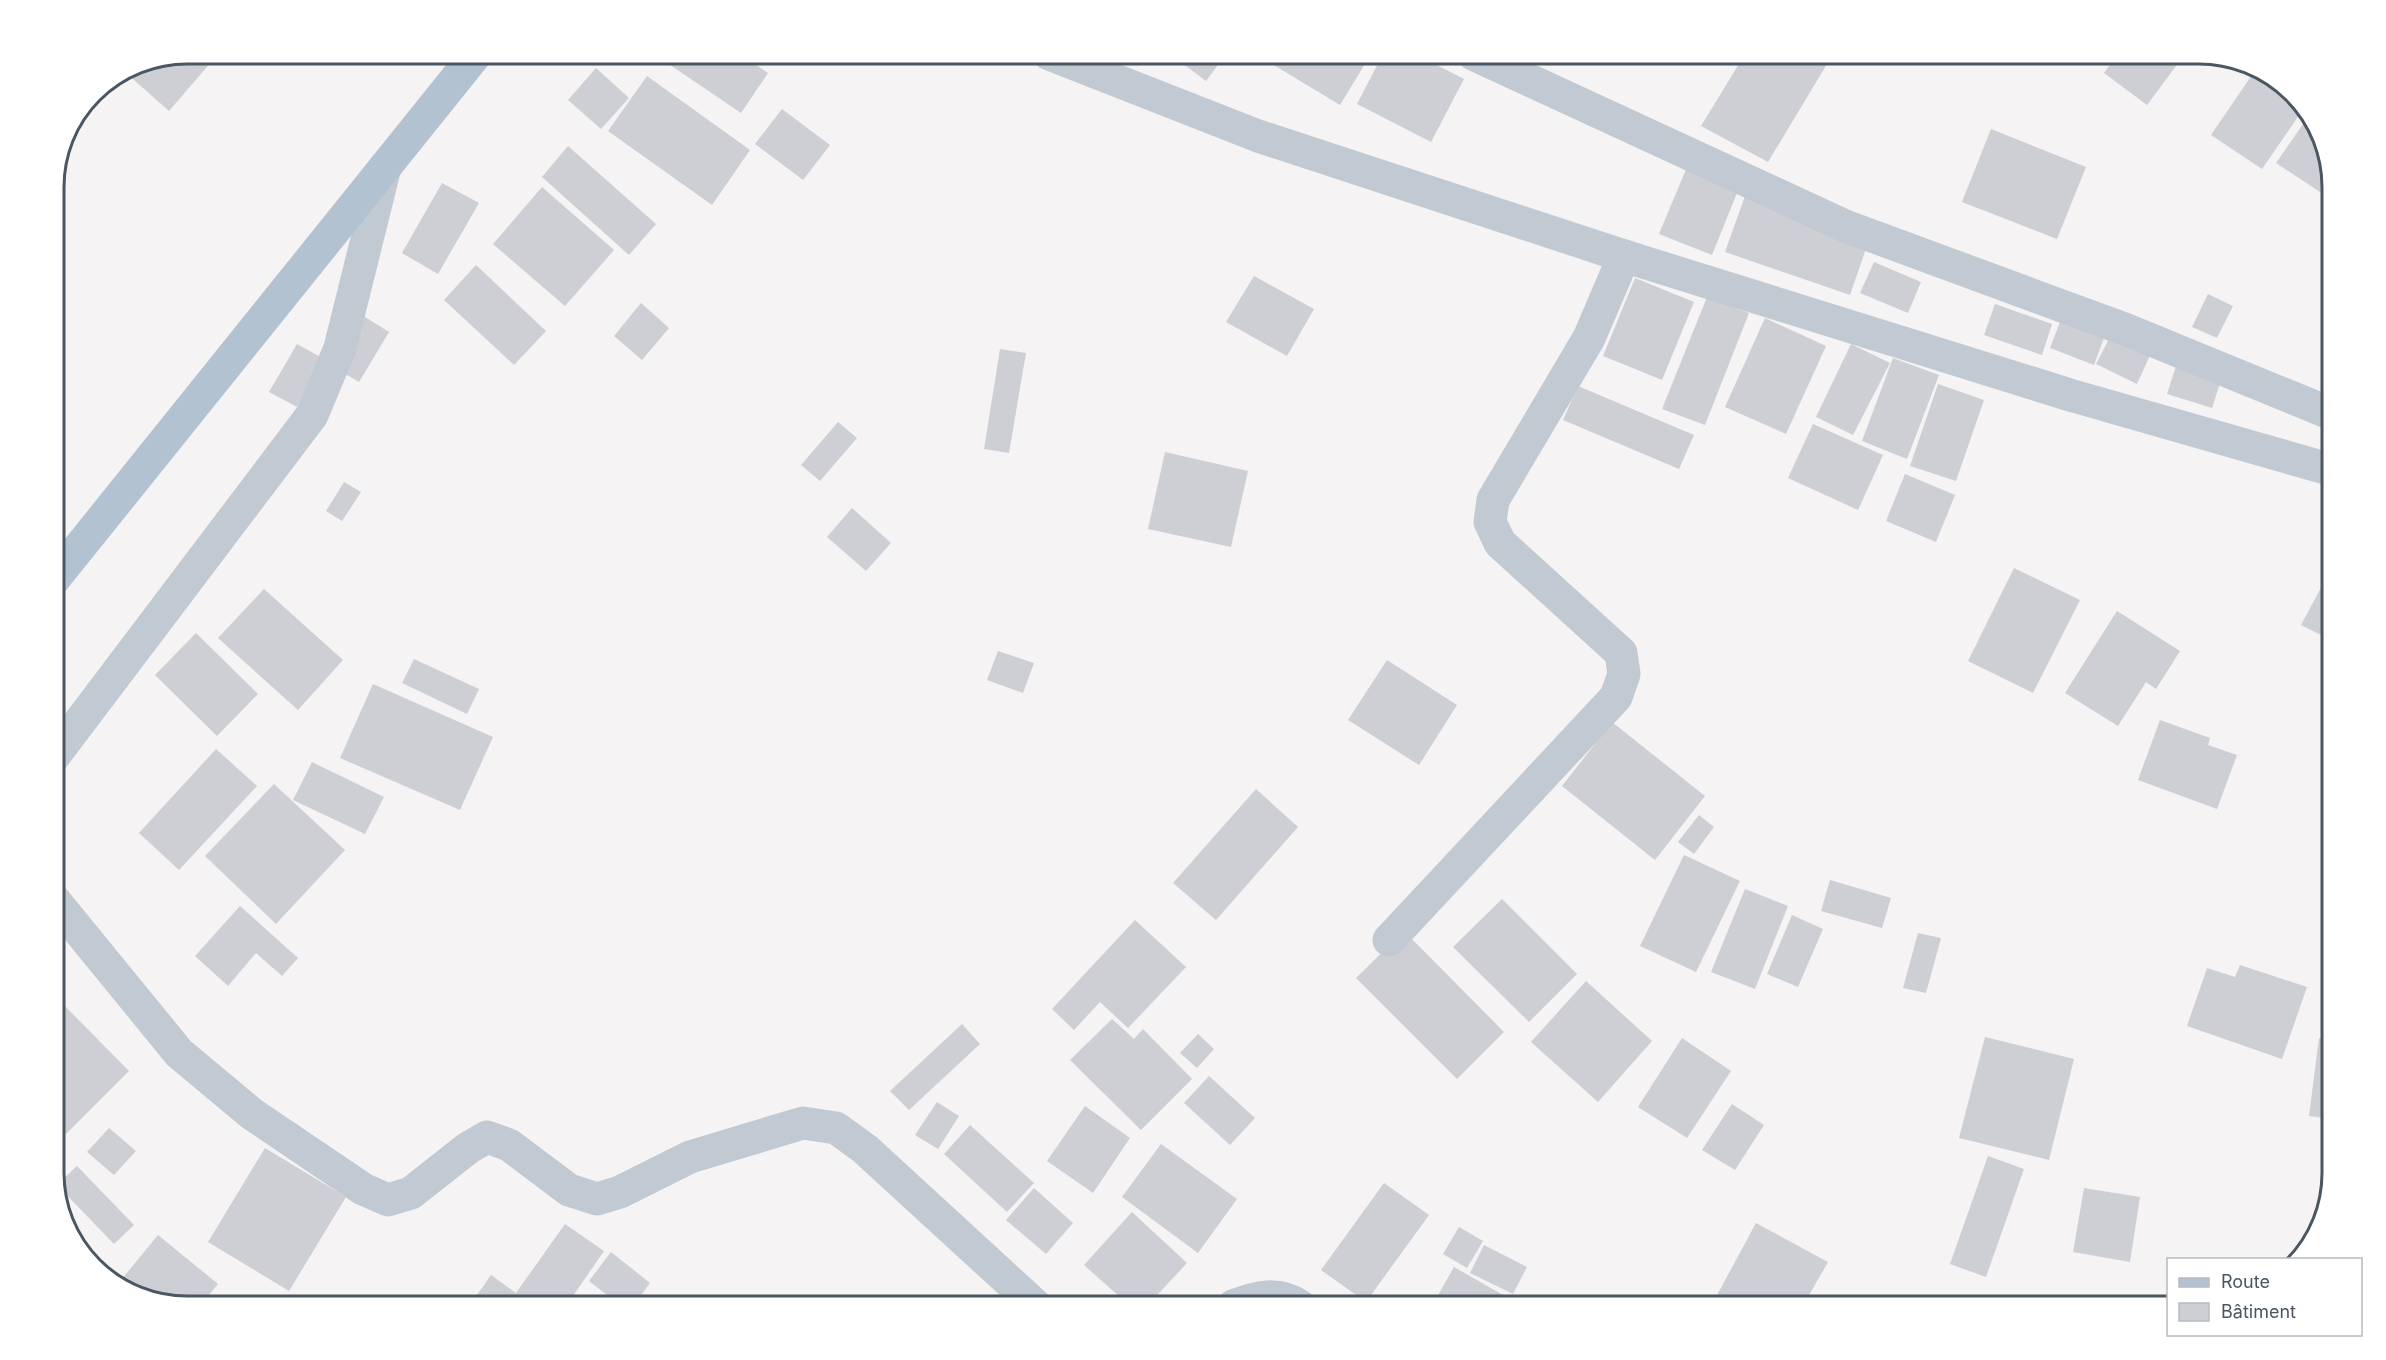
<svg xmlns="http://www.w3.org/2000/svg" width="2386" height="1360" font-family="Inter,sans-serif">
<style>
.building{fill:#cdcfd5}
.lines{fill:none;stroke-linecap:round;stroke-linejoin:round}
.minor{stroke:#c1cad2;stroke-width:33}
.major{stroke:#b3c2d1;stroke-width:33}
.rim{fill:none;stroke:#4a5661;stroke-width:3}
</style>
<rect width="100%" height="100%" fill="#f5f3f3"/>
<g class="building">
<polygon points="188,54 218,54 169,111 125,72 137,64"/>
<polygon points="654,54 740,54 768,73 741,113"/>
<polygon points="1170,54 1226,54 1206,81"/>
<polygon points="1267,54 1371,54 1340,105 1264,59"/>
<polygon points="1383,54 1415,54 1464,79 1431,142 1357,104"/>
<polygon points="1745,54 1833,54 1768,162 1701,126"/>
<polygon points="2118,54 2185,54 2147,105 2104,73"/>
<polygon points="596,68 629,98 601,129 568,100"/>
<polygon points="2256,69 2265,72 2304,108 2262,169 2211,135"/>
<polygon points="647,76 750,150 712,205 608,131"/>
<polygon points="782,109 830,145 803,180 755,144"/>
<polygon points="2310,114 2332,179 2323,194 2276,163"/>
<polygon points="1991,129 2086,167 2057,239 1962,202"/>
<polygon points="568,146 656,224 629,255 542,177"/>
<polygon points="1687,167 1739,188 1712,255 1659,234"/>
<polygon points="1751,179 1870,237 1850,295 1725,252"/>
<polygon points="442,183 479,203 438,274 402,253"/>
<polygon points="542,187 614,250 565,306 493,244"/>
<polygon points="1874,262 1921,282 1908,313 1860,293"/>
<polygon points="476,265 546,331 514,365 444,300"/>
<polygon points="1254,276 1314,309 1287,356 1226,322"/>
<polygon points="1635,278 1694,302 1662,380 1603,356"/>
<polygon points="2208,294 2233,306 2217,338 2192,327"/>
<polygon points="1707,297 1749,313 1705,425 1662,409"/>
<polygon points="641,303 669,328 642,360 614,336"/>
<polygon points="1995,304 2052,324 2042,355 1984,335"/>
<polygon points="362,315 389,332 359,382 332,366"/>
<polygon points="1765,318 1826,346 1786,434 1725,407"/>
<polygon points="2060,322 2104,338 2094,365 2050,348"/>
<polygon points="2112,333 2151,353 2137,384 2096,364"/>
<polygon points="297,344 324,359 297,407 269,392"/>
<polygon points="1851,344 1890,363 1853,435 1816,417"/>
<polygon points="1000,349 1026,353 1009,453 984,449"/>
<polygon points="1893,358 1939,375 1907,459 1862,441"/>
<polygon points="2176,366 2221,380 2212,408 2167,394"/>
<polygon points="1938,384 1984,400 1956,481 1910,466"/>
<polygon points="1578,386 1694,435 1679,469 1563,420"/>
<polygon points="838,422 857,438 820,481 801,465"/>
<polygon points="1813,424 1883,455 1858,510 1788,478"/>
<polygon points="1165,452 1248,471 1231,547 1148,529"/>
<polygon points="1905,474 1955,495 1936,542 1886,521"/>
<polygon points="344,482 361,492 342,521 326,511"/>
<polygon points="852,508 891,543 866,571 827,537"/>
<polygon points="2332,567 2332,624 2325,637 2301,625"/>
<polygon points="2014,568 2080,600 2033,693 1968,661"/>
<polygon points="264,589 343,660 298,710 218,638"/>
<polygon points="2117,611 2180,651 2156,689 2146,682 2118,726 2065,693"/>
<polygon points="196,633 258,694 217,736 155,675"/>
<polygon points="998,651 1034,663 1023,693 987,680"/>
<polygon points="414,659 479,689 467,714 402,683"/>
<polygon points="1387,660 1457,705 1419,765 1348,720"/>
<polygon points="373,684 493,737 460,810 340,758"/>
<polygon points="2160,720 2210,738 2208,745 2237,755 2217,809 2138,780"/>
<polygon points="1612,722 1705,796 1655,860 1562,786"/>
<polygon points="216,749 257,786 179,870 139,833"/>
<polygon points="312,762 384,797 365,834 293,800"/>
<polygon points="274,784 345,850 276,924 205,856"/>
<polygon points="1256,789 1298,827 1216,920 1173,883"/>
<polygon points="1699,815 1714,827 1694,854 1678,842"/>
<polygon points="1684,855 1740,881 1696,972 1640,946"/>
<polygon points="1830,880 1891,898 1882,928 1821,911"/>
<polygon points="1745,889 1788,906 1755,989 1711,972"/>
<polygon points="1502,899 1577,974 1529,1022 1453,947"/>
<polygon points="240,906 298,958 282,976 256,953 228,986 195,956"/>
<polygon points="1792,915 1823,929 1798,987 1767,974"/>
<polygon points="1135,920 1186,967 1128,1028 1100,1002 1074,1030 1052,1009"/>
<polygon points="1404,931 1504,1032 1457,1079 1356,978"/>
<polygon points="1918,933 1941,938 1926,993 1903,988"/>
<polygon points="2240,965 2307,987 2282,1059 2187,1026 2207,968 2235,977"/>
<polygon points="1586,981 1652,1041 1598,1102 1531,1042"/>
<polygon points="54,995 129,1071 66,1134 54,1122"/>
<polygon points="1112,1019 1134,1039 1143,1029 1192,1079 1141,1130 1070,1060"/>
<polygon points="962,1024 980,1044 909,1110 890,1091"/>
<polygon points="1198,1034 1214,1049 1197,1068 1180,1053"/>
<polygon points="1985,1037 2074,1059 2049,1160 1959,1138"/>
<polygon points="1682,1038 1731,1071 1687,1138 1638,1107"/>
<polygon points="2319,1038 2332,1040 2332,1119 2309,1116"/>
<polygon points="1209,1076 1255,1118 1230,1145 1184,1103"/>
<polygon points="937,1102 959,1116 938,1149 915,1135"/>
<polygon points="1732,1104 1764,1125 1735,1170 1702,1150"/>
<polygon points="1085,1106 1130,1138 1093,1193 1047,1161"/>
<polygon points="970,1125 1034,1183 1007,1212 944,1154"/>
<polygon points="109,1128 136,1151 114,1175 87,1152"/>
<polygon points="1161,1144 1237,1199 1198,1253 1122,1197"/>
<polygon points="265,1148 346,1197 289,1291 208,1242"/>
<polygon points="1988,1156 2024,1169 1986,1277 1950,1264"/>
<polygon points="77,1166 134,1225 114,1244 57,1185"/>
<polygon points="1384,1183 1429,1215 1366,1302 1321,1270"/>
<polygon points="1034,1188 1073,1223 1046,1254 1006,1220"/>
<polygon points="2084,1188 2140,1197 2130,1262 2073,1252"/>
<polygon points="1132,1212 1187,1263 1147,1306 1130,1306 1084,1265"/>
<polygon points="1756,1223 1828,1262 1803,1306 1733,1306 1716,1297"/>
<polygon points="565,1224 604,1251 566,1306 470,1305 491,1275 516,1293"/>
<polygon points="1459,1227 1483,1241 1467,1268 1443,1254"/>
<polygon points="158,1235 218,1284 200,1306 188,1306 121,1288 117,1285"/>
<polygon points="1484,1245 1527,1267 1513,1294 1470,1273"/>
<polygon points="611,1252 650,1283 633,1306 621,1306 589,1281"/>
<polygon points="1454,1267 1517,1303 1515,1306 1432,1306"/>
<polygon points="1550,1295 1565,1306 1542,1306"/>
</g>
<g class="lines">
<g class="minor">
<polyline points="1049,54 1258,136 1624,256 2070,395 2332,470"/>
<polyline points="1473,54 1845,226 2127,330 2332,414"/>
<polyline points="54,756 312,415 340,348 385,167"/>
<polyline points="54,900 179,1053 252,1114 363,1189 388,1200 411,1193 468,1148 487,1137 509,1145 569,1190 597,1199 620,1192 690,1157 803,1123 836,1128 865,1149 1036,1306"/>
<polyline points="1389,940 1616,697 1624,674 1621,653 1500,543 1490,522 1493,500 1589,338 1624,256"/>
<path d="M1233,1306C1257,1297 1277,1291 1300,1306"/>
</g>
<polyline class="major" points="54,579 476,54"/>
</g>
<path d="M0 0H2386V1360H0ZM187 64H2199A123 123 0 0 1 2322 187V1173A123 123 0 0 1 2199 1296H187A123 123 0 0 1 64 1173V187A123 123 0 0 1 187 64Z" fill="#fff" fill-rule="evenodd"/>
<path class="rim" d="M187 64H2199A123 123 0 0 1 2322 187V1173A123 123 0 0 1 2199 1296H187A123 123 0 0 1 64 1173V187A123 123 0 0 1 187 64Z"/>
<rect x="2167" y="1258" width="195" height="78" fill="#ffffff" stroke="#b7bbc0" stroke-width="1.5"/>
<rect x="2179" y="1278" width="30" height="9" fill="#b3c2d1" stroke="#b7bbc0" stroke-width="1.5"/>
<text x="2221" y="1288" font-size="18" fill="#4a5661">Route</text>
<rect x="2179" y="1303" width="30" height="18" fill="#cdcfd5" stroke="#b7bbc0" stroke-width="1.5"/>
<text x="2221" y="1318" font-size="18" fill="#4a5661">Bâtiment</text>
</svg>
